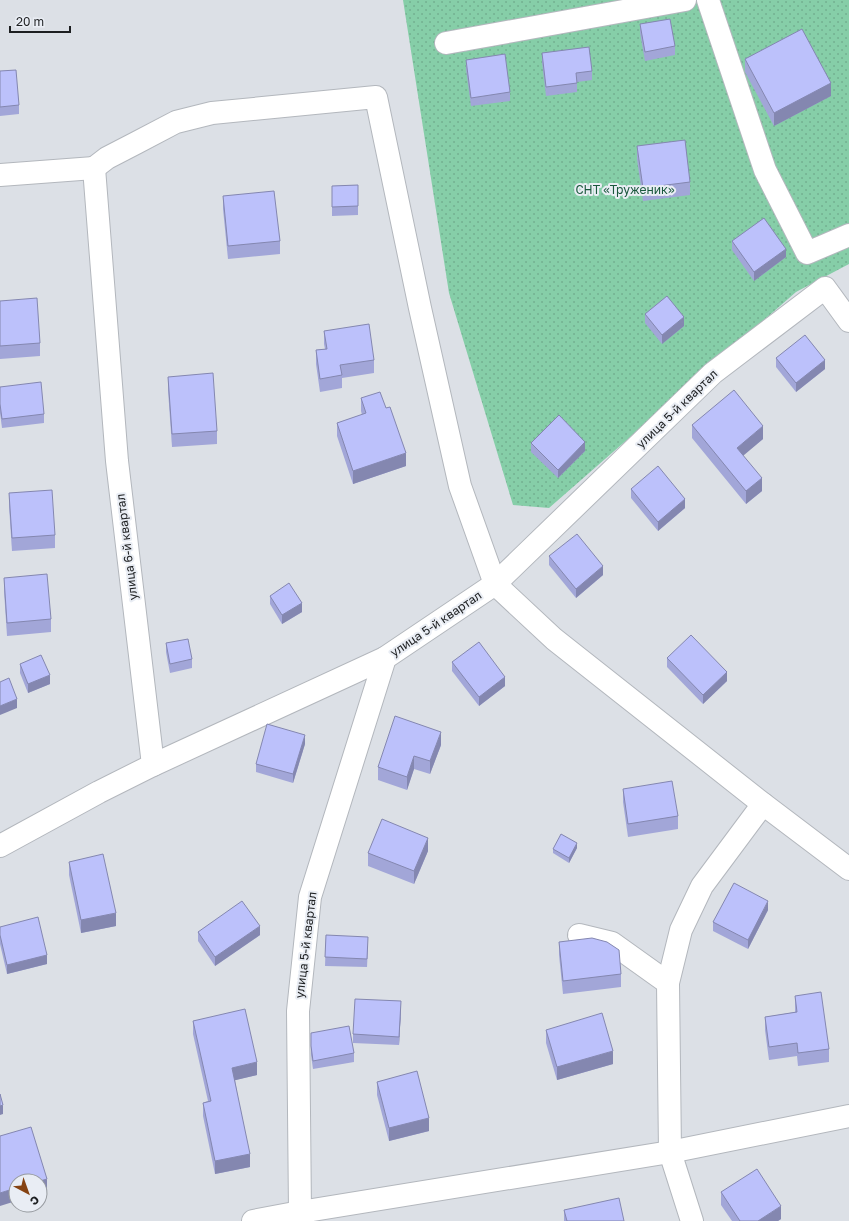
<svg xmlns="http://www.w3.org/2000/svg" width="849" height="1221" font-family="'Golos Text',sans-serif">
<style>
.garden{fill:url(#garden-dots)}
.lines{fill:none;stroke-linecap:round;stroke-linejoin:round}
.minor-casing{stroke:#b3b7bd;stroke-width:24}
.minor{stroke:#fff;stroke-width:22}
.wall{fill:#a2a6d8}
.shaded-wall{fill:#8487b0}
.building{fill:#bcc1fb;stroke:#8487b0}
.labels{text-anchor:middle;stroke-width:4;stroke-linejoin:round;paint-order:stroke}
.park-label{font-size:12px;fill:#1a583d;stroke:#e9edf4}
.street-label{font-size:12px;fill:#1d1f21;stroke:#e9edf4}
</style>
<defs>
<pattern id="garden-dots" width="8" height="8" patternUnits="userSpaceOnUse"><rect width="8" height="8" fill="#86cea8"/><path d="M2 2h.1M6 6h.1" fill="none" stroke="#73b090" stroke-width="1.8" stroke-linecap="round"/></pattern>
</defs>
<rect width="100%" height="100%" fill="#dce0e6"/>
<polygon class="garden" points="403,0 849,0 849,264 796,292 549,508 513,505 449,293"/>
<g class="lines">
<g class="minor-casing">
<g id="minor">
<polyline points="708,0 765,170 807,253 849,235"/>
<polyline points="446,43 685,0"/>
<polyline points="94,168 107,158 136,143 176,122 212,113 376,97 420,308 460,486 495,584 554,639 763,804 849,869"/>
<polyline points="94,168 117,461 153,765 385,658"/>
<polyline points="0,175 94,168"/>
<polyline points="0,846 99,792 153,765"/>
<polyline points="579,935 612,943 668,983"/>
<polyline points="253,1221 300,1212 670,1152 849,1116"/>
<polyline points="303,1221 300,1212 298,1011 310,897 385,658 495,584 713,373 825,288 849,321"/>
<polyline points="692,1221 670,1152 668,983 681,930 702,886 763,804"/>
</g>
</g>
<use href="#minor" class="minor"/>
</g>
<g class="wall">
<polygon points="640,24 675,46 675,55 645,61 640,33"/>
<polygon points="542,53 592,71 592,80 577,82 577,92 546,96 542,62"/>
<polygon points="745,59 831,96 774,126 745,72"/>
<polygon points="466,60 510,92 510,101 471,106 466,69"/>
<polygon points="0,71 19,105 19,114 0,116"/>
<polygon points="637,146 690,182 690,195 643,201 637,159"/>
<polygon points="358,185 358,215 332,216 332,186"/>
<polygon points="223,196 280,241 280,254 228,259 223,209"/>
<polygon points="732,241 786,257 754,281 732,250"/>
<polygon points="0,301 40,343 40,356 0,359"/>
<polygon points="645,314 684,326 662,344 645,323"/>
<polygon points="324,331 374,360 374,373 342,378 342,388 320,392 316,364 316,350 325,349 324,344"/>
<polygon points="776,358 825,369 796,392 776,367"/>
<polygon points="168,377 217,431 217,444 172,447 168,390"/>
<polygon points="0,387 44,414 44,423 2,428 0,413"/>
<polygon points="361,398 406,466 353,484 337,436 337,423 362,415 361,411"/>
<polygon points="692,425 763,439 743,455 762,491 746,504 692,438"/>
<polygon points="531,443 585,451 558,478 531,452"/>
<polygon points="631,489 685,508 658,531 631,498"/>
<polygon points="9,493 55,535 55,548 12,551 9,506"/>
<polygon points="549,556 603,575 576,598 549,565"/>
<polygon points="4,578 51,619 51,632 7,636 4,591"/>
<polygon points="270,596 302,612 282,624 270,604"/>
<polygon points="166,643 192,659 192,668 170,673 166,652"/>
<polygon points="667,658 727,681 703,704 667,667"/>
<polygon points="452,662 505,686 479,706 452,671"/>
<polygon points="20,664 50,684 28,693 20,673"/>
<polygon points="305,744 293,783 256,772 256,764"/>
<polygon points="441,745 430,774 414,769 407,790 378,780 378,767"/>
<polygon points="623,789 678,816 678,829 628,837 623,802"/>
<polygon points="577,848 569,863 553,853 553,849"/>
<polygon points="428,851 414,884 368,866 368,853"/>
<polygon points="69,862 116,926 81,933 69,875"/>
<polygon points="768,910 748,949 713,931 713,922"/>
<polygon points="0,927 47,964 7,974 0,944"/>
<polygon points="198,932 260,935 215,966 198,941"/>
<polygon points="326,935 368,946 367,967 325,966"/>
<polygon points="559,942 621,974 621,987 563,994 559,955"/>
<polygon points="795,996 829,1049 829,1062 798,1066 797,1056 769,1060 765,1030 765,1017 795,1012"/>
<polygon points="401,1010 399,1045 353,1043 353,1034"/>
<polygon points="193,1021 257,1075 235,1080 250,1167 215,1174 203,1116 203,1103 208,1101 193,1034"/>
<polygon points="546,1030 613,1064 557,1080 546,1043"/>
<polygon points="311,1033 354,1053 354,1062 313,1069 311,1055"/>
<polygon points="377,1082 429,1131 389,1141 377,1095"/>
<polygon points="721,1192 781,1219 778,1221 732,1221 721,1205"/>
<polygon points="564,1210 624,1221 564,1221"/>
</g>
<g class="shaded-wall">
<polygon points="831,83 831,96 774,126 774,113"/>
<polygon points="786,249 786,257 754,281 754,272"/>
<polygon points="684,317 684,326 662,344 662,335"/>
<polygon points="825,360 825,369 796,392 796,383"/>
<polygon points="763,426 763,439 737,461 737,448"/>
<polygon points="585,442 585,451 558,478 558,470"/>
<polygon points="406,453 406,466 353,484 353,471"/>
<polygon points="762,478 762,491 746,504 746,491"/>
<polygon points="685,499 685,508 658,531 658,522"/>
<polygon points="603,566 603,575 576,598 576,589"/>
<polygon points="302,603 302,612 282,624 282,615"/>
<polygon points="727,672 727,681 703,704 703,695"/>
<polygon points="50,675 50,684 28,693 28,684"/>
<polygon points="505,677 505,686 479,706 479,697"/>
<polygon points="17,699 17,708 0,715 0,706"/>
<polygon points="441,732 441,745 430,774 430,761"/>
<polygon points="305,735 305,744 293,783 293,774"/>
<polygon points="414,756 414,769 407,790 407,777"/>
<polygon points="428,838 428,851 414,884 414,871"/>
<polygon points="577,843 577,848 569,863 569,858"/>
<polygon points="768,901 768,910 748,949 748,940"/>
<polygon points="116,913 116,926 81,933 81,920"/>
<polygon points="260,926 260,935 215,966 215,957"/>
<polygon points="47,955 47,964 7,974 7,965"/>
<polygon points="401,1001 401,1010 399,1045 399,1037"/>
<polygon points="613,1051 613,1064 557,1080 557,1067"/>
<polygon points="257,1062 257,1075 232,1081 232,1068"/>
<polygon points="3,1105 3,1114 0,1115 0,1106"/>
<polygon points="429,1118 429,1131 389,1141 389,1128"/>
<polygon points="250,1154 250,1167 215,1174 215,1161"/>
<polygon points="47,1179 47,1192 40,1194 40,1181"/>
<polygon points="16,1188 16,1201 0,1206 0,1193"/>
<polygon points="781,1206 781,1219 778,1221 758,1221"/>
</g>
<g class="building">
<polygon points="670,19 675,46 645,52 640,24"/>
<polygon points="802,29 831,83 774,113 745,59"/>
<polygon points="589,47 592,71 576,73 577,83 546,87 542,53"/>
<polygon points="505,54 510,92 471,98 466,60"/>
<polygon points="16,70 19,105 0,107 0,71"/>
<polygon points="685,140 690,182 643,188 637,146"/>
<polygon points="358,185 358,206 332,207 332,186"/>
<polygon points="274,191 280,241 228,246 223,196"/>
<polygon points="764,218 786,249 754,272 732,241"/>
<polygon points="667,296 684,317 662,335 645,314"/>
<polygon points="37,298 40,343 0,346 0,301"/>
<polygon points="369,324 374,360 340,365 342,375 320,379 316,350 327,349 324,331"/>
<polygon points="805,335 825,360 796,383 776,358"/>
<polygon points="213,373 217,431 172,434 168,377"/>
<polygon points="41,382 44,414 2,419 0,404 0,387"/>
<polygon points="734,390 763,426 737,448 762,478 746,491 692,425"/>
<polygon points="380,392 386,408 390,407 406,453 353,471 337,423 366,413 361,398"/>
<polygon points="559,415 585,442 558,470 531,443"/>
<polygon points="658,466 685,499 658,522 631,489"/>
<polygon points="52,490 55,535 12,538 9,493"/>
<polygon points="577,534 603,566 576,589 549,556"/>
<polygon points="47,574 51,619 7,623 4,578"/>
<polygon points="289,583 302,603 282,615 270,596"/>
<polygon points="691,635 727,672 703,695 667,658"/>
<polygon points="188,639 192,659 170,664 166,643"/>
<polygon points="479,642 505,677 479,697 452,662"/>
<polygon points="41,655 50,675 28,684 20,664"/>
<polygon points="9,678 17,699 0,706 0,682"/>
<polygon points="395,716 441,732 430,761 414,756 407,777 378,767"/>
<polygon points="267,724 305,735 293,774 256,764"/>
<polygon points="672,781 678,816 628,824 623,789"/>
<polygon points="382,819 428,838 414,871 368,853"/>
<polygon points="561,834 577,843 569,858 553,849"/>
<polygon points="103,854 116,913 81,920 69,862"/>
<polygon points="734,883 768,901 748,940 713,922"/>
<polygon points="242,901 260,926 215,957 198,932"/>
<polygon points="38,917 47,955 7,965 0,935 0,927"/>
<polygon points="326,935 368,937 367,959 325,957"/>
<polygon points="592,938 607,942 619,950 621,974 563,981 559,942"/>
<polygon points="821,992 829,1049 798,1053 797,1043 769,1047 765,1017 797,1012 795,996"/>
<polygon points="355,999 401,1001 399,1037 353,1034"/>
<polygon points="245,1009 257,1062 232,1068 250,1154 215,1161 203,1103 211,1101 193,1021"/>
<polygon points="602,1013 613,1051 557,1067 546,1030"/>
<polygon points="349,1026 354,1053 313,1061 311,1046 311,1033"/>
<polygon points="417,1071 429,1118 389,1128 377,1082"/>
<polygon points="0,1094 3,1105 0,1106"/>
<polygon points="31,1127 47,1179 40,1181 16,1181 16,1188 0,1193 0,1136"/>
<polygon points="757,1169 781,1206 758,1221 740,1221 721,1192"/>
<polygon points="619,1198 624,1221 567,1221 564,1210"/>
</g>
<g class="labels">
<g class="park-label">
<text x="625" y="194">СНТ «Труженик»</text>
</g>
<g class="street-label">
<text transform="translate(677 409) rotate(-44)" y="4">улица 5-й квартал</text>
<text transform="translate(127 547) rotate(-97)" y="4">улица 6-й квартал</text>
<text transform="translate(436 624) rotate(-34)" y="4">улица 5-й квартал</text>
<text transform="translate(306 945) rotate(-83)" y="4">улица 5-й квартал</text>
</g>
</g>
<g transform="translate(28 1193) rotate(139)"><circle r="19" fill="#e9edf4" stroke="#979ba0"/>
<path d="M0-3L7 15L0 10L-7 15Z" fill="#854212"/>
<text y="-6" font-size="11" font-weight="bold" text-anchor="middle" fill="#1d1f21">С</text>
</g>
<path d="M10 26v6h60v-6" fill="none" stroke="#1d1f21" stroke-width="2"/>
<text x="16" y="26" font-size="12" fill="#1d1f21" stroke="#e9edf4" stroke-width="3" paint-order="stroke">20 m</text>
</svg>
